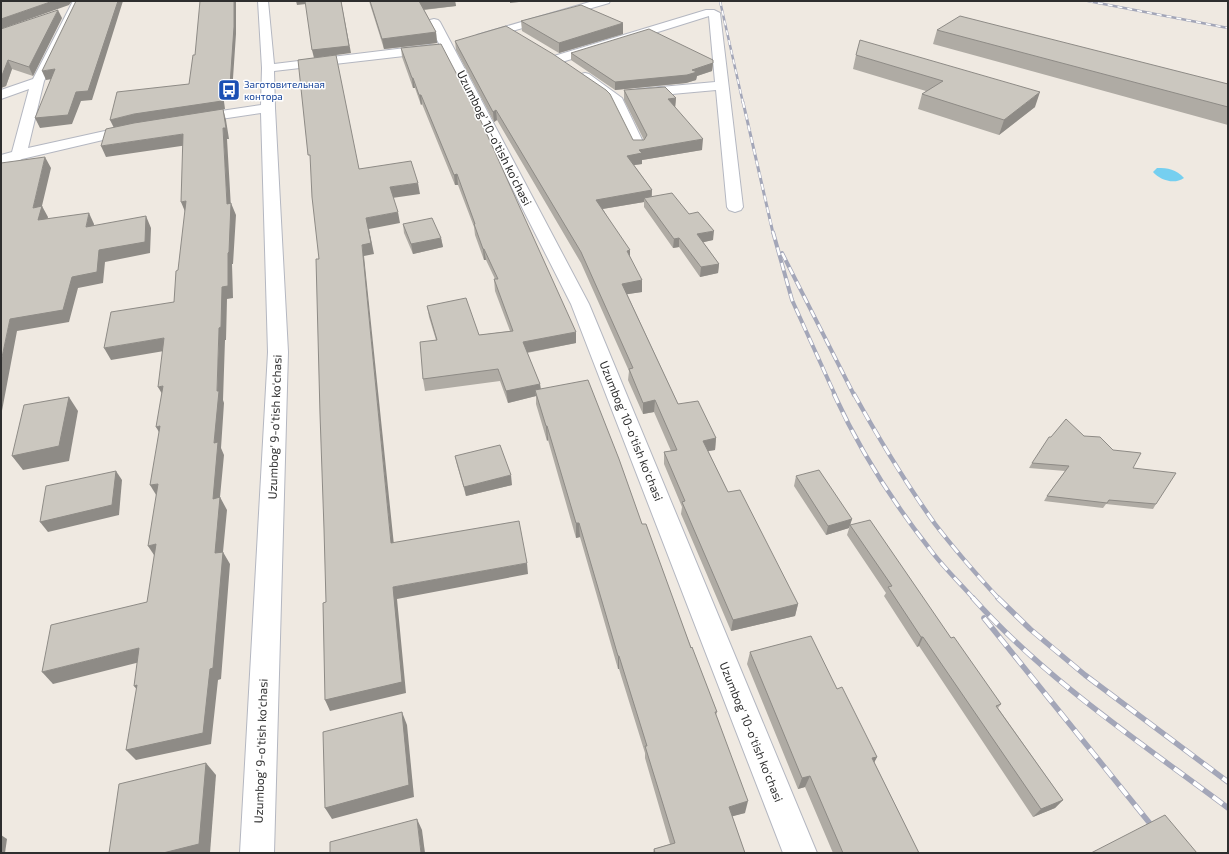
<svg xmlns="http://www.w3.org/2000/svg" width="1229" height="854" font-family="'Exo 2',sans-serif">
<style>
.water{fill:#75cff0}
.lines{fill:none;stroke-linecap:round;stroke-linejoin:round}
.minor-casing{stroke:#b4b7c1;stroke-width:2}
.minor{fill:#fff;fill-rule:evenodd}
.rail-far4-casing{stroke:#a3a6b8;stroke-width:2.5}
.rail-far3-casing{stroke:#a3a6b8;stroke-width:3}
.rail-far2-casing{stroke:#a3a6b8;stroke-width:4}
.rail-far1-casing{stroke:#a3a6b8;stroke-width:4.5}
.rail-casing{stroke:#a3a6b8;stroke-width:5.5}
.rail-far4{stroke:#fff;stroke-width:1.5;stroke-dasharray:5;stroke-linecap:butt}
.rail-far3{stroke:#fff;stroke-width:2;stroke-dasharray:6;stroke-linecap:butt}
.rail-far2{stroke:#fff;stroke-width:2.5;stroke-dasharray:8;stroke-linecap:butt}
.rail-far1{stroke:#fff;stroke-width:3;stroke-dasharray:10;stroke-linecap:butt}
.rail{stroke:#fff;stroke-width:4;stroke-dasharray:12;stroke-linecap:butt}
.wall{fill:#afaba4}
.shaded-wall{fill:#8e8b86}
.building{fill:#cbc7bf;stroke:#8e8b86}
.labels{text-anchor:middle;stroke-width:3;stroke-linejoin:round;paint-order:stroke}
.far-transit-label{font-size:10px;fill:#164399;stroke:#fff;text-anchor:start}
.street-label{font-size:12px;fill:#2e2e2e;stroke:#fff}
</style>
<rect width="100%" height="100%" fill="#efe9e1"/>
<path class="water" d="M1157,168C1168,168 1176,169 1184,178C1174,185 1160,180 1153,172Z"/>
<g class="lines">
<g class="minor-casing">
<g id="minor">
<path d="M73,1H83L44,81L28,148L132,125L137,126L139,129L137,132L22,159C14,164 10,166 1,163V155L12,152L29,89L1,99V90L33,79Z"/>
<polygon points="258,1 268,1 274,64 430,45 434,46 436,49 434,52 430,53 274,71 275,108 288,352 274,853 240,853 268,352 261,113 194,123 189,122 187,119 189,116 194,115 261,105 262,68"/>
<polygon points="593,1 610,1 609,3 485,39 477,39 475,37 477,35"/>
<polygon points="706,10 714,10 720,13 743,207 741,210 735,212 729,210 727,207 716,90 639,97 634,96 632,93 634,90 639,89 715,82 709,16 562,62 554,62 552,59 554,56"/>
<polygon points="434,19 438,20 440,22 589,304 817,853 783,853 571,304 428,22 430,20"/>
<polygon points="585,73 589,74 622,98 645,146 643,149 638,150 633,149 611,103 579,77 581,74"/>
</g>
</g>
<use href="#minor" class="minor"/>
<g class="rail-far4-casing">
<g id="rail-far4">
<polyline points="720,1 743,103"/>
<polyline points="1088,1 1228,28"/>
</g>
</g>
<g class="rail-far3-casing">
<polyline id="rail-far3" points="743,102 773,233"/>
</g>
<g class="rail-far2-casing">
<g id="rail-far2">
<polyline points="773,232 792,300 835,395"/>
<polyline points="782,253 854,395"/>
</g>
</g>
<g class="rail-far1-casing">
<g id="rail-far1">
<path d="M834,394C859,449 892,501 929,548C942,566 959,582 974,599"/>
<path d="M854,394C879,439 905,482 935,524C955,550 977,575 999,599"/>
</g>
</g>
<g class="rail-casing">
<g id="rail">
<path d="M973,598C1046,680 1140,742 1228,808"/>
<polyline points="998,598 1030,629 1085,675 1228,782"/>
<polyline points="984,618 1156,831"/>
</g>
</g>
<use href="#rail-far4" class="rail-far4"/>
<use href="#rail-far3" class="rail-far3"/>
<use href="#rail-far2" class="rail-far2"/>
<use href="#rail-far1" class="rail-far1"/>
<use href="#rail" class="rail"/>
</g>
<g class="wall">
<polygon points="369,1 455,1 456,6 424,10 436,32 437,43 384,49"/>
<polygon points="62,18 33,76 12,69 6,86 1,88 1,29"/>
<polygon points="521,21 623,34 559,53 522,31"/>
<polygon points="937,30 1228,84 1228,125 933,44"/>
<polygon points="455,41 633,140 644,140 624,100 624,90 676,98 675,108 702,150 642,160 642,164 634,165 652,190 652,196 689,214 713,240 703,242 719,264 718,273 700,277 679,247 673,248 644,207 644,202 603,209 630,257 642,292 627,294 678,404 716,438 715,450 708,451 728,492 798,604 795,616 731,631 681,514 682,507 664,464 664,452 671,451 654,412 643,414 628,380 629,371 581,263 497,120 494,122 456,50"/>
<polygon points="401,48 576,343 527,353 540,384 541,389 642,524 717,712 716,715 745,813 732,816 745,853 653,853 654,849 670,844 645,758 645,753 619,669 618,669 580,537 576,538 548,440 547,441 536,404 536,396 508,403 500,381 425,391 423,379 436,340 429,317 427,306 479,335 510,331 495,291 494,279 495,279 486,260 484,260 475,235 474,227 458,185 455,185 422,104 421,105 415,88 413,88 402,57"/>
<polygon points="571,53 713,63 712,71 697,76 696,80 686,83 615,90 571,60"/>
<polygon points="856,55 1035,107 999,135 918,109 922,94 926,91 853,69"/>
<polygon points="403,224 441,238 443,247 413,254 404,233"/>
<polygon points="1084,436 1133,468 1156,504 1153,509 1106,504 1103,508 1044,501 1047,496 1065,471 1029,468 1032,463"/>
<polygon points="455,456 512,485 466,496 457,465"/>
<polygon points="796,476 852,519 849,528 826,535 794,486"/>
<polygon points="850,525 951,638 1001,704 998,708 1063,800 1055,808 1033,817 919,646 917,647 884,596 886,593 847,535"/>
<polygon points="750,652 837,689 877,757 874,762 919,853 833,853 805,787 798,789 747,664"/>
</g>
<g class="shaded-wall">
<polygon points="53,1 72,1 69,5 1,29 1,19"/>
<polygon points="118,1 123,1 92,100 81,101 72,124 40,128 35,118 76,92"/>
<polygon points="234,1 236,1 236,34 232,93 223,94 225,109 223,109 226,120 229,139 227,139 231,208 231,203 236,215 233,264 232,264 233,298 227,299 226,340 225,340 223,400 224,403 221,448 224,455 220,497 227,510 223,552 230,564 221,679 218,680 211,744 136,760 126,750 215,553 213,499 214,443 217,391 219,328 222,287 228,253 227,204 223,128 114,128 110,120 134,114 220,86"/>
<polygon points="296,1 305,1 306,4 297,5"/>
<polygon points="341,1 351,53 314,58 312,50"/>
<polygon points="419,1 455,1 456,6 420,10"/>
<polygon points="510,1 528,1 510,3"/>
<polygon points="58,10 62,18 33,76 29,67"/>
<polygon points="623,23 623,34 559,53 559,43"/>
<polygon points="436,32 437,43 384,49 382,39"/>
<polygon points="8,60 12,69 6,86 1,88 1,78"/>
<polygon points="713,63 712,71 697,76 696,80 686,83 615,90 615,82 692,70"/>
<polygon points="55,69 59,78 46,80 42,71"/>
<polygon points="412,78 413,78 415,88 413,88"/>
<polygon points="1040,92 1035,107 999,135 1004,120"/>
<polygon points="419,95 421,95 422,104 421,105"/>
<polygon points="676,98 675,108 668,99"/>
<polygon points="496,110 497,120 494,122 493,112"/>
<polygon points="183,134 188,145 106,157 101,146"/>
<polygon points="703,139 702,150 642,160 642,164 627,166 627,156 639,150"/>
<polygon points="45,157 51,168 41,210 42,206 48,217 45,232 38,220 33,208"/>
<polygon points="457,174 458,185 455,185 454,175"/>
<polygon points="418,183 420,194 392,198 390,187"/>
<polygon points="652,190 651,201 644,198 644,202 596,210 596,200"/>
<polygon points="186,201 186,214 181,202"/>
<polygon points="398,212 400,223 369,229 374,254 364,256 395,555 391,543 362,245 366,218"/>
<polygon points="89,213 94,224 92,238 86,227"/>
<polygon points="146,216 151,228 150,253 105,262 103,283 78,288 69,322 17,331 1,416 1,362 10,319 72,277 99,250"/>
<polygon points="714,231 713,240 696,244 697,234"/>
<polygon points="441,238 443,247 413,254 411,244"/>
<polygon points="679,238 679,247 673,248 674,239"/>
<polygon points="483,249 484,249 486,260 484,260"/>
<polygon points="630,250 630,262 627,251"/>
<polygon points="719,264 718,273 700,277 701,267"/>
<polygon points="642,280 642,292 622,295 622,284"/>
<polygon points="576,332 576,343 524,353 523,342"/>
<polygon points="164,338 170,350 111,360 104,348"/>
<polygon points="540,384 541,395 535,390 536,396 508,403 506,391"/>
<polygon points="163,386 165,399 158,387"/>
<polygon points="69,397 78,411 69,461 23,470 12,456"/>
<polygon points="655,400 654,412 643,414 643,403"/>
<polygon points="160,426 163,439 156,427"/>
<polygon points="546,426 547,426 548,440 547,441"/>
<polygon points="716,438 715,450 702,452 703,441"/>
<polygon points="116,471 122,480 119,515 48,532 40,522"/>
<polygon points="511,475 512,485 466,496 464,487"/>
<polygon points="158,484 158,498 150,485"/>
<polygon points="852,519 849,528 826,535 828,526"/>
<polygon points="576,523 579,523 580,537 576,538"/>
<polygon points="156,544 156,558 148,546"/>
<polygon points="527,563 528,574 397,599 406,693 330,711 325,700 393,587"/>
<polygon points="798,604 795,616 731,631 733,620"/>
<polygon points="921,637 923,637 919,646 917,647"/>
<polygon points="139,648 148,660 53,684 42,672"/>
<rect x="618" y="656" width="1" height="13"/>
<polygon points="137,685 143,697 134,686"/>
<polygon points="402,712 407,725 414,797 332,819 325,808"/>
<polygon points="877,757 871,769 872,758"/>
<polygon points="206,763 216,775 210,853 163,853"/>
<polygon points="810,776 805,787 798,789 802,778"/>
<polygon points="1063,800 1055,808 1033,817 1041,809"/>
<polygon points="748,801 745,813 726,818 729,807"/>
<polygon points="417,819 422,830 425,853 421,853"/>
<polygon points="1,835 7,839 5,853 1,853"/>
</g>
<g class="building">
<polygon points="1,1 53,1 1,19"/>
<polygon points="76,1 118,1 88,91 76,92 68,115 35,118 55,69 42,71"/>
<polygon points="200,1 234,1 234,27 230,85 220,86 222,101 134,114 110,120 117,92 189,84 193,55 195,55"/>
<polygon points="305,1 341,1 349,46 312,50"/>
<polygon points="370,1 419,1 436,32 382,39"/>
<polygon points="581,5 623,23 559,43 521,21"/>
<polygon points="58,10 29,67 8,60 1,78 1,29"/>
<polygon points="960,16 1228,84 1228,107 937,30"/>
<polygon points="506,26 553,54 606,90 610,94 633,140 644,140 647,135 624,90 665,87 676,98 668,99 703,139 639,150 642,153 627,156 652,190 596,200 630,250 627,251 642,280 622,284 678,404 698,401 716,438 703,441 728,492 740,490 798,604 733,620 682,502 685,501 664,452 677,450 655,400 643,403 629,369 633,368 581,252 496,110 493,112 455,41"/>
<polygon points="649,29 713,60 713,63 692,70 697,72 687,75 615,82 571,53"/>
<polygon points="860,40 1040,92 1004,120 922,94 943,81 856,55"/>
<polygon points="441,44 480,119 576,332 523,342 540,384 506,391 498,369 423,379 420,342 437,340 427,306 466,298 479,335 513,331 494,279 498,279 484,249 483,249 474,224 475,224 457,174 454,175 421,95 419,95 413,78 412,78 401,48"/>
<polygon points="336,55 359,169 411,161 418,183 390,187 398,212 366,218 371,243 362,245 391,543 519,521 527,563 393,587 402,682 325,700 323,603 326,602 324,529 320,414 316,259 319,259 312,197 310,155 308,155 298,60"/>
<polygon points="223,109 226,128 223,128 227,204 231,203 229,252 228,253 228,286 222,287 221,327 219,328 217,391 219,391 214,443 218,442 213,499 220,497 215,553 223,552 213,668 210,669 203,733 126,750 137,685 134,686 139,648 42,672 51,625 147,602 156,544 148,546 158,484 150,485 160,426 156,427 163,386 158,387 164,338 104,348 111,312 174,302 176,271 178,270 186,201 181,202 183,134 101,146 106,129 134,123"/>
<polygon points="45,157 33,208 42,206 38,220 89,213 86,227 146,216 145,242 99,250 97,272 72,277 63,310 10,319 1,362 1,163"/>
<polygon points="672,193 689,214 698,212 714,231 697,234 719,264 701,267 679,238 674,239 644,198"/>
<polygon points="432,218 441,238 411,244 403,224"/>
<polygon points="588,380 619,459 642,524 646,524 691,648 692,647 717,712 715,712 748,801 729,807 745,853 655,853 654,849 675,843 645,746 647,746 619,656 618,656 579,523 576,523 547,426 546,426 535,390"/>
<polygon points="69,397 59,446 12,456 24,405"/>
<polygon points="1066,419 1084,436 1100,437 1113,450 1141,453 1133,468 1176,473 1156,504 1109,500 1107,503 1047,496 1069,466 1032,463 1049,437 1051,437"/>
<polygon points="500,445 511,475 464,487 455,456"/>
<polygon points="819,470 852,519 828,526 796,476"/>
<polygon points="116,471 112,505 40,522 46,486"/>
<polygon points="870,520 951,638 954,637 1001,704 996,706 1063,800 1041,809 923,637 921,637 888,587 892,586 850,525"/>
<polygon points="811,636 837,689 842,687 877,757 872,758 919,853 843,853 810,776 802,778 750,652"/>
<polygon points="402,712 409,785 325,808 323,732"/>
<polygon points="206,763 199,844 163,853 109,853 119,784"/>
<polygon points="1165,815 1197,853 1091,853"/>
<polygon points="417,819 421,853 330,853 330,842"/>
</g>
<defs>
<g id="bus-square" transform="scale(1.15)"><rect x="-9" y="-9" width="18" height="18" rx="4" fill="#1a4fb4" stroke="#fff"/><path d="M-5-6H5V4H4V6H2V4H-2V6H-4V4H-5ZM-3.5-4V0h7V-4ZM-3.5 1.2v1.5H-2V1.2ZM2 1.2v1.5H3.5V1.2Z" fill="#fff"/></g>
</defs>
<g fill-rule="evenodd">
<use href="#bus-square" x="229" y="90"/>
</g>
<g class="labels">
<g class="far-transit-label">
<text x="244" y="88">Заготовительная<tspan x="244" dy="12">контора</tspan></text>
</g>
<g class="street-label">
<text transform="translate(494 138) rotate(63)" y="4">Uzumbog' 10-o'tish ko'chasi</text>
<text transform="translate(275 427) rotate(-88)" y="4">Uzumbog' 9-o'tish ko'chasi</text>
<text transform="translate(631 431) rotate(68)" y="4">Uzumbog' 10-o'tish ko'chasi</text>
<text transform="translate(751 732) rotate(68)" y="4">Uzumbog' 10-o'tish ko'chasi</text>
<text transform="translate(261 751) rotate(-88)" y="4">Uzumbog' 9-o'tish ko'chasi</text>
</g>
</g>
<rect width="1229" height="854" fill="none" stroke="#2e2e2e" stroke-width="4"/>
</svg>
